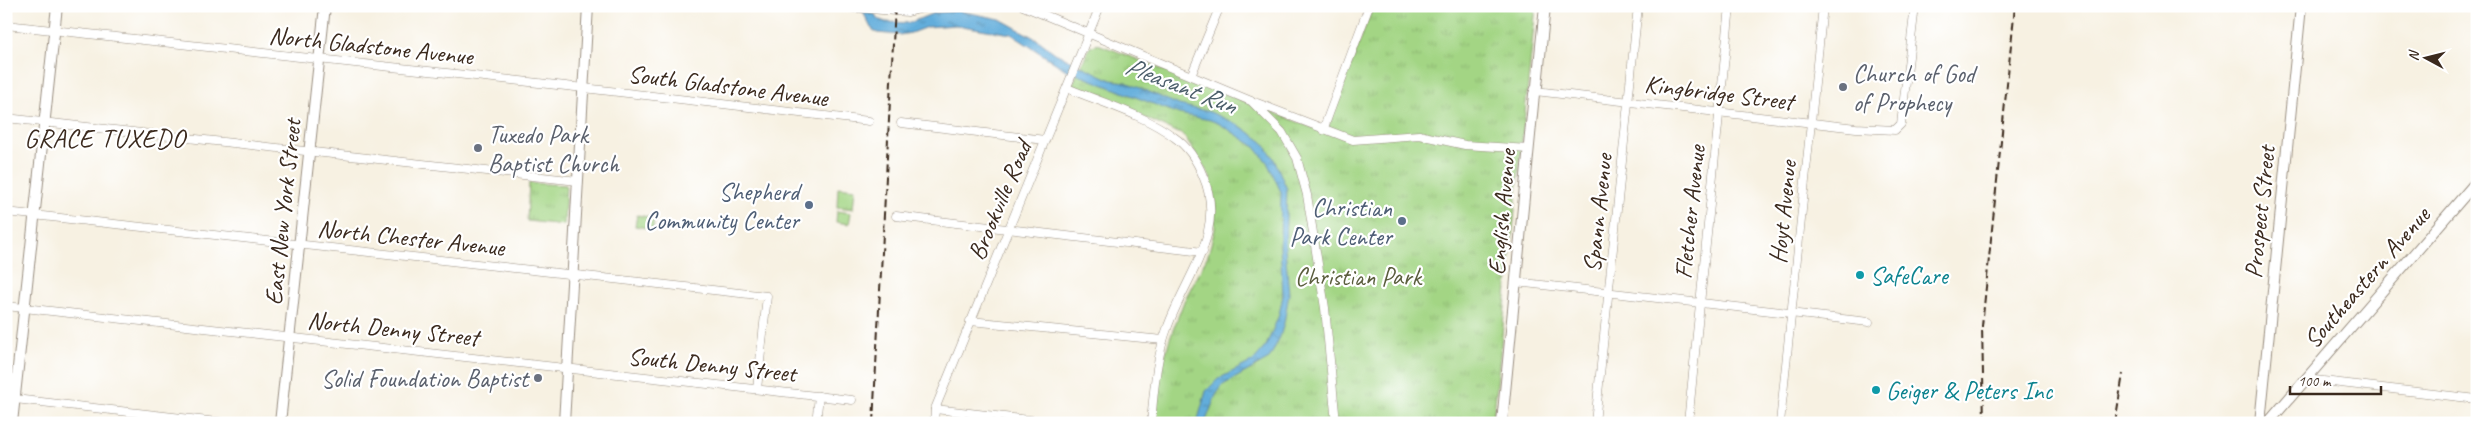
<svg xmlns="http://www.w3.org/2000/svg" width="2483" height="429" font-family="Caveat,sans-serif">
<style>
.grass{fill:#a3d584;stroke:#6f8051}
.park{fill:url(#park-tufts);stroke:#6f8051}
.water{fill:url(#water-ripples);stroke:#4e6c7c}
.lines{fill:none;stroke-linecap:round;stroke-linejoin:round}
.minor-casing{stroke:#998e80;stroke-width:9}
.major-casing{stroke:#998e80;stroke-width:12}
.minor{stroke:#fff;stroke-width:8}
.major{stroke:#fff;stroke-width:10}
.rail{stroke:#3b2a1e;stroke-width:2;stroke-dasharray:8 4;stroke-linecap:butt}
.worship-dot{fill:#6b7280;stroke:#fff;stroke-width:2}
.service-dot{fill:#5c6f8a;stroke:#fff;stroke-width:2}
.culture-dot{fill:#0f9aa8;stroke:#fff;stroke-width:2}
.labels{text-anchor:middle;stroke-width:4.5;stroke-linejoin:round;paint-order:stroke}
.street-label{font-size:25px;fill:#3b2a1e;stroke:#fff}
.worship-label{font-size:25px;fill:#5b616d;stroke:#fff;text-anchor:start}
.service-label{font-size:25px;fill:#4e5e75;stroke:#fff;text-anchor:end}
.culture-label{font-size:25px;fill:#0d838f;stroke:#fff;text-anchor:start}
.park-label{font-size:25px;fill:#5a5d3d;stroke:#fff}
.water-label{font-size:26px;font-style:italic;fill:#4b5e6a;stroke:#fff}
.neighbourhood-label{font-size:26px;letter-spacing:1px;fill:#3b2a1e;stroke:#fff}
</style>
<defs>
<pattern id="park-tufts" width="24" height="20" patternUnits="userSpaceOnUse" patternTransform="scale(1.25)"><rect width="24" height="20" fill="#a3d584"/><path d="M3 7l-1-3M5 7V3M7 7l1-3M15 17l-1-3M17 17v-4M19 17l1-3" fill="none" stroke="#8db772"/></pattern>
<pattern id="water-ripples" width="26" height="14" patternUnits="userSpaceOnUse" patternTransform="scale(1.25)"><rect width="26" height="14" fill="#62addb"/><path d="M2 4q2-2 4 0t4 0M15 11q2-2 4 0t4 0" fill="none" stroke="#528db1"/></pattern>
</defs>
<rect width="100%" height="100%" fill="#fff"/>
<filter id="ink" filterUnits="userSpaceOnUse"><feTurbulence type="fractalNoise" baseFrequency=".02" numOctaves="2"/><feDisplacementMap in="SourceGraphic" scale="10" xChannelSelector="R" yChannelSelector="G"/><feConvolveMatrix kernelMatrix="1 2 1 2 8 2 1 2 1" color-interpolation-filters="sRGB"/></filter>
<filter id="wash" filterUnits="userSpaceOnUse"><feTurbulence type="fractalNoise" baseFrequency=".0096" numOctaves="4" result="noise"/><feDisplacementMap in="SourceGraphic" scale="20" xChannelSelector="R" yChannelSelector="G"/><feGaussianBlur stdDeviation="1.12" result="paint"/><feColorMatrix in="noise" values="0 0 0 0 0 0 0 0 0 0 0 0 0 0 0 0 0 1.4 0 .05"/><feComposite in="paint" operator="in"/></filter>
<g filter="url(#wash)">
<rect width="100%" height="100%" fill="#f7f1e2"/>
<polygon class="grass" points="837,211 851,213 849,224 836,222"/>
<g class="park">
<polygon points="1373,6 1536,6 1493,423 1155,423 1159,378 1170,338 1184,301 1208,255 1215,229 1215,203 1210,176 1183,135 1072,85 1090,47 1098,44 1326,133"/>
<polygon points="529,183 566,185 564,225 527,221"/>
<polygon points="838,187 855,189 853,209 837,207"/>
<polygon points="637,215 654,218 653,229 635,226"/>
</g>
<polygon class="water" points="860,6 872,6 877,19 886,22 909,23 934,13 960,11 1000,19 1038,40 1055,53 1111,80 1126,82 1179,105 1210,112 1239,125 1263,142 1274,159 1287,189 1285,247 1289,294 1284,323 1280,337 1269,359 1223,385 1216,395 1205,423 1197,423 1206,391 1218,379 1253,361 1266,346 1279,315 1283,295 1280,247 1281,192 1267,162 1254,146 1220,124 1210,120 1179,114 1066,70 1011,34 956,25 927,27 911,33 899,35 877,33 871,28"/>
</g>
<g filter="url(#ink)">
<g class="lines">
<g class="minor-casing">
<g id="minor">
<polyline points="831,6 908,12 931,6"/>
<polyline points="1023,6 1251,101 1282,132 1297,158 1307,195 1325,308 1336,423"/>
<polyline points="6,25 575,87 869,121"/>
<polyline points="1191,76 1220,6"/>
<path d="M1067,88C1100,102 1145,115 1174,137C1187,146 1197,161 1203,176C1227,231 1186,276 1168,326C1156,357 1154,390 1151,423"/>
<polyline points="1535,91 1856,128 1895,130 1901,124 1915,6"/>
<polyline points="1257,103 1353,140 1419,135 1465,145 1529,149"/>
<polyline points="6,118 578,181"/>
<polyline points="901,123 1045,140"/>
<polyline points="1323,130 1369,6"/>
<polyline points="6,212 767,296 757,389"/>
<polyline points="896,216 1203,252"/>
<polyline points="1515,282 1869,322"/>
<polyline points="6,306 852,400"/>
<polyline points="970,321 1163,340"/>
<polyline points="2306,379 2477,399"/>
<polyline points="6,398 226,423"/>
<polyline points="935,409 1056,423"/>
<polyline points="816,423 819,396"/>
<polyline points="934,423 935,409 1100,6"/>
<polyline points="1595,423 1638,6"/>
<polyline points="1688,423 1730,6"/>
<polyline points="1780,423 1823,6"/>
</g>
</g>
<g class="major-casing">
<g id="major">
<polyline points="12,423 57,6"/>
<polyline points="280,423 325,6"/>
<polyline points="564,423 588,6"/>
<polyline points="1502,423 1534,94 1537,86 1545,6"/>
<polyline points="2260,423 2301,6"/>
<polyline points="2268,423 2477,181"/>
</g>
</g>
<use href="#minor" class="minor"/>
<use href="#major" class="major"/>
<g class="rail">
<polyline points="873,423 895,6"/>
<polyline points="1984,423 1982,326 2015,6"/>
<polyline points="2115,423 2123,374"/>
</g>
</g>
</g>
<g class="worship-dot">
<circle cx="1843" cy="87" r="5"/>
<circle cx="478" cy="148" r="5"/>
<circle cx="538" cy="378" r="5"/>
</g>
<g class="service-dot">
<circle cx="809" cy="205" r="5"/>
<circle cx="1402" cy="221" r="5"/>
</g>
<g class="culture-dot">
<circle cx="1860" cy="275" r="5"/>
<circle cx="1876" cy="390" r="5"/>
</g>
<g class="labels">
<g class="street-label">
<text transform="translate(371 45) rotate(6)" y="9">North Gladstone Avenue</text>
<text transform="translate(728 85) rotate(7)" y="9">South Gladstone Avenue</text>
<text transform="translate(1719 92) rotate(7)" y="9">Kingbridge Street</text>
<text transform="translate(999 200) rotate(-67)" y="9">Brookville Road</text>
<text transform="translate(282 212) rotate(-84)" y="9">East New York Street</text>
<text transform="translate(1501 212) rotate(-85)" y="9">English Avenue</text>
<text transform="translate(1689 212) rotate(-84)" y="9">Fletcher Avenue</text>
<text transform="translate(1782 212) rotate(-84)" y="9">Hoyt Avenue</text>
<text transform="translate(2259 212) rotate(-84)" y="9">Prospect Street</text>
<text transform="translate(1597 213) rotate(-84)" y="9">Spann Avenue</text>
<text transform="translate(411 237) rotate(6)" y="9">North Chester Avenue</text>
<text transform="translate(2366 277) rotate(-49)" y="9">Southeastern Avenue</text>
<text transform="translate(393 328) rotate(6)" y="9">North Denny Street</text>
<text transform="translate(712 364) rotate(6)" y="9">South Denny Street</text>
</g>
<g class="worship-label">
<text x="1853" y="82">Church of God<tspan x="1853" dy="29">of Prophecy</tspan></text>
<text x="488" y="143">Tuxedo Park<tspan x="488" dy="29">Baptist Church</tspan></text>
<text x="528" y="387" text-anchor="end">Solid Foundation Baptist</text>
</g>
<g class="service-label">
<text x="799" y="200">Shepherd<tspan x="799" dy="29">Community Center</tspan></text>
<text x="1392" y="216">Christian<tspan x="1392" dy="29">Park Center</tspan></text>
</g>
<g class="culture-label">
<text x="1870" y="284">SafeCare</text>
<text x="1886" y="399">Geiger &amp; Peters Inc</text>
</g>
<g class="park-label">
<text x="1358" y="285">Christian Park</text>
</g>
<g class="water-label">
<text transform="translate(1181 85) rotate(21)" y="9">Pleasant Run</text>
</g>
<g class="neighbourhood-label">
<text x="105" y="147">GRACE TUXEDO</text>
</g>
</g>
<rect width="2483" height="429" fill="none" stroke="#fff" stroke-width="25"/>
<g transform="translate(2426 58) rotate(277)" stroke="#ffffff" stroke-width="4" paint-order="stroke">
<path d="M0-4L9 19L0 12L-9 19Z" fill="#3b2a1e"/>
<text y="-8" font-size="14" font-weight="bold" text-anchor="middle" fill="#3b2a1e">N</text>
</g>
<path d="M2290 386v8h91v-8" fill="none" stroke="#3b2a1e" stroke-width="2.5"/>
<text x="2298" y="386" font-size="15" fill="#3b2a1e" stroke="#ffffff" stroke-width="4" paint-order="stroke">100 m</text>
</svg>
